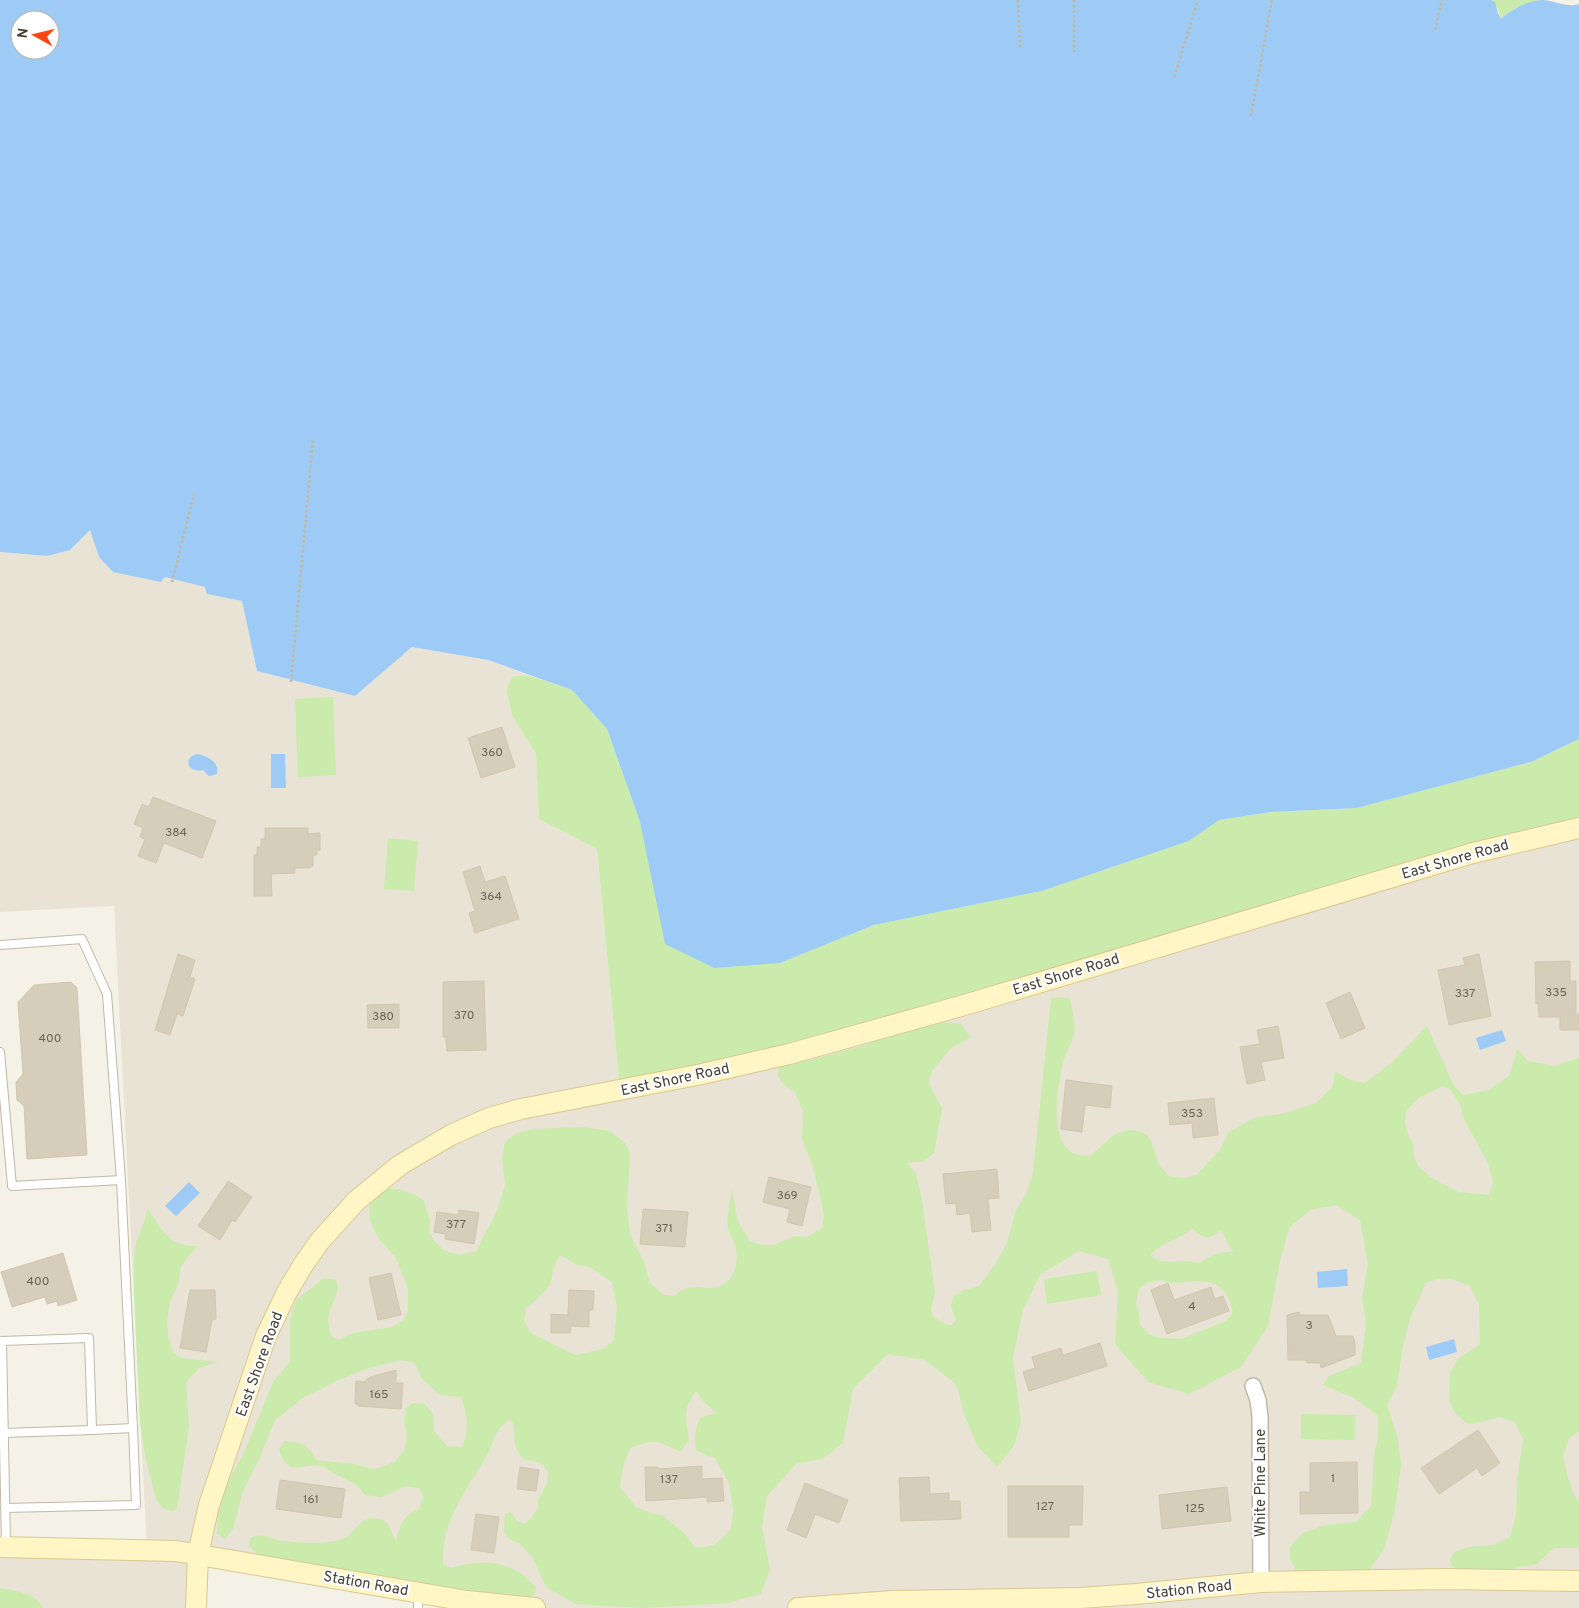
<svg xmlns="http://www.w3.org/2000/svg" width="1579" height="1608" font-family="Overpass,sans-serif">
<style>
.residential{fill:#e8e3d4}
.green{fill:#caebac;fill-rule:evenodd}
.water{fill:#9ecbf5;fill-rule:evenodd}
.building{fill:#d6cdbb;stroke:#d2c6ad}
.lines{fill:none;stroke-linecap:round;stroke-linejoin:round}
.lane-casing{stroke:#c0b9a8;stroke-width:10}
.street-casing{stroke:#c0b9a8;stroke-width:18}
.secondary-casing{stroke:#d7c993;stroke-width:22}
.path{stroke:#c3b798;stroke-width:2.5;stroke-dasharray:2.5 2.5;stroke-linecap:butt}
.lane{stroke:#fff;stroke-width:8}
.street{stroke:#fff;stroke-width:15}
.secondary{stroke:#fff5c5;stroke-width:20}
.labels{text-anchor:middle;stroke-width:4.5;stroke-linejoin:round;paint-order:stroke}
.number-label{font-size:12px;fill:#6b6456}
.street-label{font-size:15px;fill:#474135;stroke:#fff}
</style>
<rect width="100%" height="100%" fill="#f4f1e6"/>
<polygon class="residential" points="90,530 99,557 161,582 165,577 206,587 207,594 242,601 257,671 355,696 412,647 488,660 531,676 514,677 513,717 536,754 539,819 597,849 620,1089 1579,828 1579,1608 451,1608 199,1554 197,1608 0,1608 0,1547 147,1550 114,906 0,912 0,552 47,556 70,550"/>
<g class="green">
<polygon points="1491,0 1540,0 1515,8 1501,19 1497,7"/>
<polygon points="514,676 531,676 572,690 607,729 640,822 780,963 874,925 1042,891 1189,841 1218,820 1271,812 1357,808 1531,762 1579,739 1579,828 961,1006 620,1090 597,849 539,819 536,754 513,717 507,692 509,682"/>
<polygon points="333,697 336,775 298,777 295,699"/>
<polygon points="388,838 418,841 414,891 384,889"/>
<path d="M1061,997L1070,999C1072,1010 1076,1023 1074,1034C1072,1042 1067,1051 1064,1059C1058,1083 1048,1135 1071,1152C1075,1155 1084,1155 1090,1156L1114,1135L1127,1130L1140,1131L1147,1135L1151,1141L1159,1165L1169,1176L1184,1178L1196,1175L1219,1151L1229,1132L1256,1117L1281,1114L1316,1103L1333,1086L1335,1071L1350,1080L1365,1083L1391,1063L1427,1026L1454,1086L1463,1095L1489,1090L1510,1075L1517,1049L1528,1061L1554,1066L1579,1058V1431L1569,1439L1563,1456L1568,1478L1574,1495L1579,1501V1548H1554L1537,1564L1490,1573L1462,1572L1452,1566L1450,1561L1454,1552L1469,1547L1493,1545L1510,1537L1516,1515L1517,1481L1523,1439L1515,1422L1499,1417L1481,1422L1467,1424L1455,1413L1449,1400L1450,1373L1458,1359L1480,1344L1479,1305L1470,1286C1451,1279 1446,1275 1426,1283L1411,1316L1403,1345L1397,1386L1387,1404L1398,1439L1401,1465L1395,1510L1384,1549L1370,1569L1329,1575L1296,1571L1290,1559V1547L1302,1533L1326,1525L1356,1522L1371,1506L1374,1455L1378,1438V1416L1354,1398L1323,1385L1329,1376L1361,1363L1366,1325L1362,1298L1368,1265L1360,1220L1336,1205L1310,1210L1289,1228L1280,1261L1268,1326L1241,1367L1189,1394L1148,1382L1115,1344L1118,1291L1108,1259L1079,1251L1040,1275L1023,1310L1013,1357L1021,1422L1014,1446L997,1467L978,1447L964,1414L957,1385L925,1360L888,1354L853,1389L843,1443L824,1458L796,1464L767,1496L762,1526L770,1570L761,1594L728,1603L643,1608L576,1604L546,1587L533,1558L520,1544L508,1538L504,1532L505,1514L511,1512L517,1521L525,1524L533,1516L538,1508V1500L547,1483L548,1472C546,1469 543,1465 540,1463C532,1459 525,1463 519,1453C511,1441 517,1429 511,1419C507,1422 502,1425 499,1429C493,1437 491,1449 486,1457C466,1490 440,1524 443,1564L451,1568C485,1558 511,1560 536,1587L535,1594L526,1600L499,1599L258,1555L249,1546L250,1538C264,1531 269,1540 283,1541C295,1542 316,1544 329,1542C334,1541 343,1540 347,1537C359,1528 361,1513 382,1520C391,1523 391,1534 396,1541C399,1527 403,1514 418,1510L423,1498L419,1488L406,1486L381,1497L365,1495C355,1481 351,1483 337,1475C333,1473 328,1469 324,1467C305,1460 289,1481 279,1450L284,1441C302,1442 307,1443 316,1460L354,1464L374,1469L395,1462L405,1449L407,1434L404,1421L406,1408L413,1403L425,1404L433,1414L434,1431L447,1446L462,1447C470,1431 467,1414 461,1397L440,1395L421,1378L415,1363L401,1360L372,1367L336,1381L303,1398L275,1420L259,1459L243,1491L233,1529L225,1539L217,1534L218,1512L226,1484L243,1455L273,1382L290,1362V1320L296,1300L324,1278L336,1280C342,1293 329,1306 328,1319C328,1325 330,1331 331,1336L338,1340L353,1333L392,1327L403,1321L408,1311V1289L396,1258L379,1239L370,1221L369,1203L377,1194L389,1188L402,1190L417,1196L424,1201L430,1220L429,1232L435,1242L444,1250L459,1255L476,1251L497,1211L505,1185L502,1157L505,1142L517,1133L533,1129L582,1127L610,1131L626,1144L630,1154L627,1207L630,1234L644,1262L650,1283L664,1295L674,1296C691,1281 699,1291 717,1287C733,1283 739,1265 736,1249C735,1242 730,1235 728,1228C726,1216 731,1201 732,1189L738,1222L750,1241L762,1245H774L795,1236L807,1237L822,1228L824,1216L821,1200L812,1164L802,1139L803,1111L795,1092L784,1085L778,1076L779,1066L786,1059L811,1060L865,1045L888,1033L937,1022L960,1023L971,1037L950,1049L931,1072L929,1084L942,1108L934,1153L924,1161L908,1163L916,1174L922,1200L935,1293L931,1309L933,1317L945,1324L952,1325L956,1320L951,1307L953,1297L964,1290L979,1286L996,1263L1007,1243L1016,1210L1026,1194L1033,1173L1051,998ZM1443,1086L1450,1089L1460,1104L1462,1116L1488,1163L1493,1182L1489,1195L1458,1192L1432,1178L1418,1166L1414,1157L1413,1144L1408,1133L1405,1123L1406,1111L1420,1097ZM1193,1228C1204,1240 1208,1240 1221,1230L1230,1248L1234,1251C1217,1254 1215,1252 1200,1263C1195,1263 1189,1261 1184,1261C1168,1261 1163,1265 1150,1255C1161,1243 1180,1239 1193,1228ZM560,1255L577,1265L590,1267L612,1282L617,1306L614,1340L603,1349L575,1355L531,1333L524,1321L526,1308L536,1300L550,1285L554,1267ZM1161,1280C1166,1281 1172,1283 1177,1283C1183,1283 1188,1281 1194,1281C1218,1280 1228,1289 1233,1312L1226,1321L1181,1339L1161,1338L1148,1334L1140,1325L1139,1311L1136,1303L1139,1288L1148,1282ZM697,1391L702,1400L716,1413L700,1418C695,1429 694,1438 696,1450L708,1456L715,1458L729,1483L733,1510L731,1530L714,1545L701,1548L695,1547L683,1532L662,1515L653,1514L636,1507L620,1487L623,1467L630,1448C656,1439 656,1439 680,1452L689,1440C686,1422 682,1405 697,1391Z"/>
<path d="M147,1208C162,1229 168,1247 197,1246L181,1266L178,1285L170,1302L167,1321L168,1336L173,1352L181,1358L218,1362L199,1368L186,1383L189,1426L177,1509L172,1511L163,1509L156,1499L146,1460L140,1423L134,1294V1261L136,1243L145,1220Z"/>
<polygon points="1097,1271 1101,1295 1047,1304 1044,1279"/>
<polygon points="1301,1414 1356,1415 1355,1440 1301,1439"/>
<path d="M0,1588C15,1591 36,1592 43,1608H0Z"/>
</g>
<g class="water">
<path d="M0,0H1491L1495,2L1498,13L1501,19C1512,9 1528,0 1544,0C1556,1 1567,8 1579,4V739L1531,762L1357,808L1271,812L1219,820L1189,841L1042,891L874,925L780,963L714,968L665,944L640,822L607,729L572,690L488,660L412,647L355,696L257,671L242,601L207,594L205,587L165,577L161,582L113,572L99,557L90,530L70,550L47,556L0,552ZM20,20H50V50H20Z"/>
<path d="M197,754C207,756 220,762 217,774L209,776L203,770C188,774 182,758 197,754Z"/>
<polygon points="271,754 285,754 286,788 271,788"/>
<polygon points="1502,1030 1506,1041 1480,1050 1476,1038"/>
<polygon points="189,1182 200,1193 176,1216 165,1206"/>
<polygon points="1347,1269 1348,1286 1318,1288 1317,1272"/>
<polygon points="1454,1339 1457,1352 1429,1360 1426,1347"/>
</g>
<g class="building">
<polygon points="502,727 515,767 481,778 468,738"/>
<polygon points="153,797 216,821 202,858 164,843 156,863 138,856 145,839 140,837 143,828 134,824 142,804 149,807"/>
<polygon points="265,828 308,828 308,834 320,833 320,850 317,850 317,855 313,855 313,866 310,866 310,868 295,868 295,873 271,874 272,896 254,896 254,855 257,855 257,847 261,847 261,839 265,839"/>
<polygon points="480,866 485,882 505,876 519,919 475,933 469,913 475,911 463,872"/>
<polygon points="178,954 195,960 190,977 195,979 183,1016 177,1014 170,1035 155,1030"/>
<polygon points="1479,954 1491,1016 1449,1025 1438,970 1465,965 1463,958"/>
<polygon points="1570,961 1570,981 1576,981 1576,1014 1579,1014 1579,1030 1560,1030 1560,1017 1539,1017 1538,1003 1536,1004 1535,962"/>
<polygon points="484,981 486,1050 447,1051 446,1037 443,1037 443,982"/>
<polygon points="71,982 77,988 87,1155 27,1159 24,1106 17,1100 16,1082 23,1074 18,1002 34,985"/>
<polygon points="1350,992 1365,1028 1341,1039 1326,1003"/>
<polygon points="399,1004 399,1028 368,1028 367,1005"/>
<polygon points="1278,1026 1284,1058 1261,1062 1265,1080 1247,1084 1240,1047 1260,1044 1257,1030"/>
<polygon points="1066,1080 1112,1086 1110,1108 1085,1105 1082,1132 1061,1129"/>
<polygon points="1214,1098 1218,1135 1193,1138 1192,1123 1170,1125 1168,1103"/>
<polygon points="997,1169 999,1198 988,1199 991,1230 972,1232 970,1213 957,1215 956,1203 946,1204 943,1174"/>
<polygon points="769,1177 811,1187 802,1226 787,1222 790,1209 763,1202"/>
<polygon points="228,1181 252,1197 235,1222 232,1220 220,1240 198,1226"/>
<polygon points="643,1209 688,1212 685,1247 640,1244"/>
<polygon points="459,1210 479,1213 474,1244 445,1239 446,1234 434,1232 437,1212 458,1215"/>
<polygon points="63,1253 77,1300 58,1306 57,1301 47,1304 45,1297 12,1307 1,1272"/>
<polygon points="391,1273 401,1315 378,1320 369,1278"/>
<polygon points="1168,1283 1174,1300 1211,1287 1215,1299 1223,1296 1229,1311 1167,1334 1151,1290"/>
<polygon points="190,1290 215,1290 216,1319 212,1320 206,1352 180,1348"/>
<polygon points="569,1290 594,1291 593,1310 589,1310 589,1327 571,1326 570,1333 551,1333 551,1314 568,1315"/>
<polygon points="1299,1312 1300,1315 1328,1315 1336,1336 1353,1336 1355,1343 1355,1355 1321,1368 1320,1363 1307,1363 1306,1360 1288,1360 1287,1315"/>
<polygon points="1100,1343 1107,1366 1029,1391 1023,1372 1035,1368 1032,1357 1061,1348 1063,1355"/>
<polygon points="396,1370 396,1383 403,1383 401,1409 358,1406 358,1404 355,1404 356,1381 364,1382 370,1377"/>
<polygon points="1478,1430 1500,1463 1482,1476 1477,1468 1439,1494 1421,1468"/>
<polygon points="1357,1462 1358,1513 1300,1514 1300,1492 1310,1492 1310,1463"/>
<polygon points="702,1466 702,1479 722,1478 724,1501 707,1502 707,1497 646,1501 645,1467 658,1467 658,1469"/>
<polygon points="520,1467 539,1470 536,1491 517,1489"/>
<polygon points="929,1477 930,1494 949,1493 949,1501 960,1501 961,1519 901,1521 899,1478"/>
<polygon points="280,1480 345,1489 341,1518 276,1509"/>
<polygon points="805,1483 848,1500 839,1523 815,1514 806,1538 787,1530"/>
<polygon points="1008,1486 1083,1486 1082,1525 1069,1525 1069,1537 1008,1537"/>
<polygon points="1227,1487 1231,1521 1162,1529 1159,1495"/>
<polygon points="476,1514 499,1517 494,1553 471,1550"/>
</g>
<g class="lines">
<g class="lane-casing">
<g id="lane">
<polyline points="0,945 82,939 107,994 121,1180 133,1428"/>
<polyline points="0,1052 12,1186 121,1180"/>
<polyline points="4,1433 92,1430"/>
<polyline points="5,1508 136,1505 133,1428 92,1430 89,1338 2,1341 6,1545"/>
<polyline points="418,1593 418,1608"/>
</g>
</g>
<g class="street-casing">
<polyline id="street" points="1253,1386 1258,1400 1260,1417 1261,1582"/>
</g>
<g class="secondary-casing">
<g id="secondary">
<polyline points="0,1547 176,1551 467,1601 535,1608"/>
<polyline points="196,1608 198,1554 209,1505 266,1336 287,1292 303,1265 320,1241 356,1201 400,1165 451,1135 489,1118 521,1109 702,1074 789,1054 961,1006 1473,853 1579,828"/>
<polyline points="798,1608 893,1601 1080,1598 1136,1594 1261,1582 1445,1579 1579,1581"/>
</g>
</g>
<g class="path">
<polyline points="1018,0 1020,49"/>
<polyline points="1074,0 1074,52"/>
<polyline points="1435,30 1442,0"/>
<polyline points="1174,77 1198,0"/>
<polyline points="1251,116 1272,0"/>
<polyline points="172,582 194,494"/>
<polyline points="291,682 313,439"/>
</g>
<use href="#lane" class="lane"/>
<use href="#street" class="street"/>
<use href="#secondary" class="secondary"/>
</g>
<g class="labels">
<g class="number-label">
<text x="492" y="756">360</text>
<text x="176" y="836">384</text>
<text x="491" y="900">364</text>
<text x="1556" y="996">335</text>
<text x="1465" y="997">337</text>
<text x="464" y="1019">370</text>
<text x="383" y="1020">380</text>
<text x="50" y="1042">400</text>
<text x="1192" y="1117">353</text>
<text x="787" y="1199">369</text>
<text x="456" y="1228">377</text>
<text x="664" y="1232">371</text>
<text x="38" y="1285">400</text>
<text x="1192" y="1310">4</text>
<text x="1309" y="1329">3</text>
<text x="379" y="1398">165</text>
<text x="1333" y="1482">1</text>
<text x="669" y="1483">137</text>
<text x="311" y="1503">161</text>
<text x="1045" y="1510">127</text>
<text x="1195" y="1512">125</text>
</g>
<g class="street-label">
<text transform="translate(1455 859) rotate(-16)" y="5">East Shore Road</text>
<text transform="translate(1066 974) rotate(-17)" y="5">East Shore Road</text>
<text transform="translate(675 1079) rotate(-12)" y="5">East Shore Road</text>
<text transform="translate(259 1364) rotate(-70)" y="5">East Shore Road</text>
<text transform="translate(1260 1483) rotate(-90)" y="5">White Pine Lane</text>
<text transform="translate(366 1583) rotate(10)" y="5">Station Road</text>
<text transform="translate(1189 1589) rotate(-6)" y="5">Station Road</text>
</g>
</g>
<g transform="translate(35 35) rotate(278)"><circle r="24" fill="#ffffff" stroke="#b5b3ae"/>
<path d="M0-4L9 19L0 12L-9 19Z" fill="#ff4612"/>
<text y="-8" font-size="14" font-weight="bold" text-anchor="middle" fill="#474135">N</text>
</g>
</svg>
